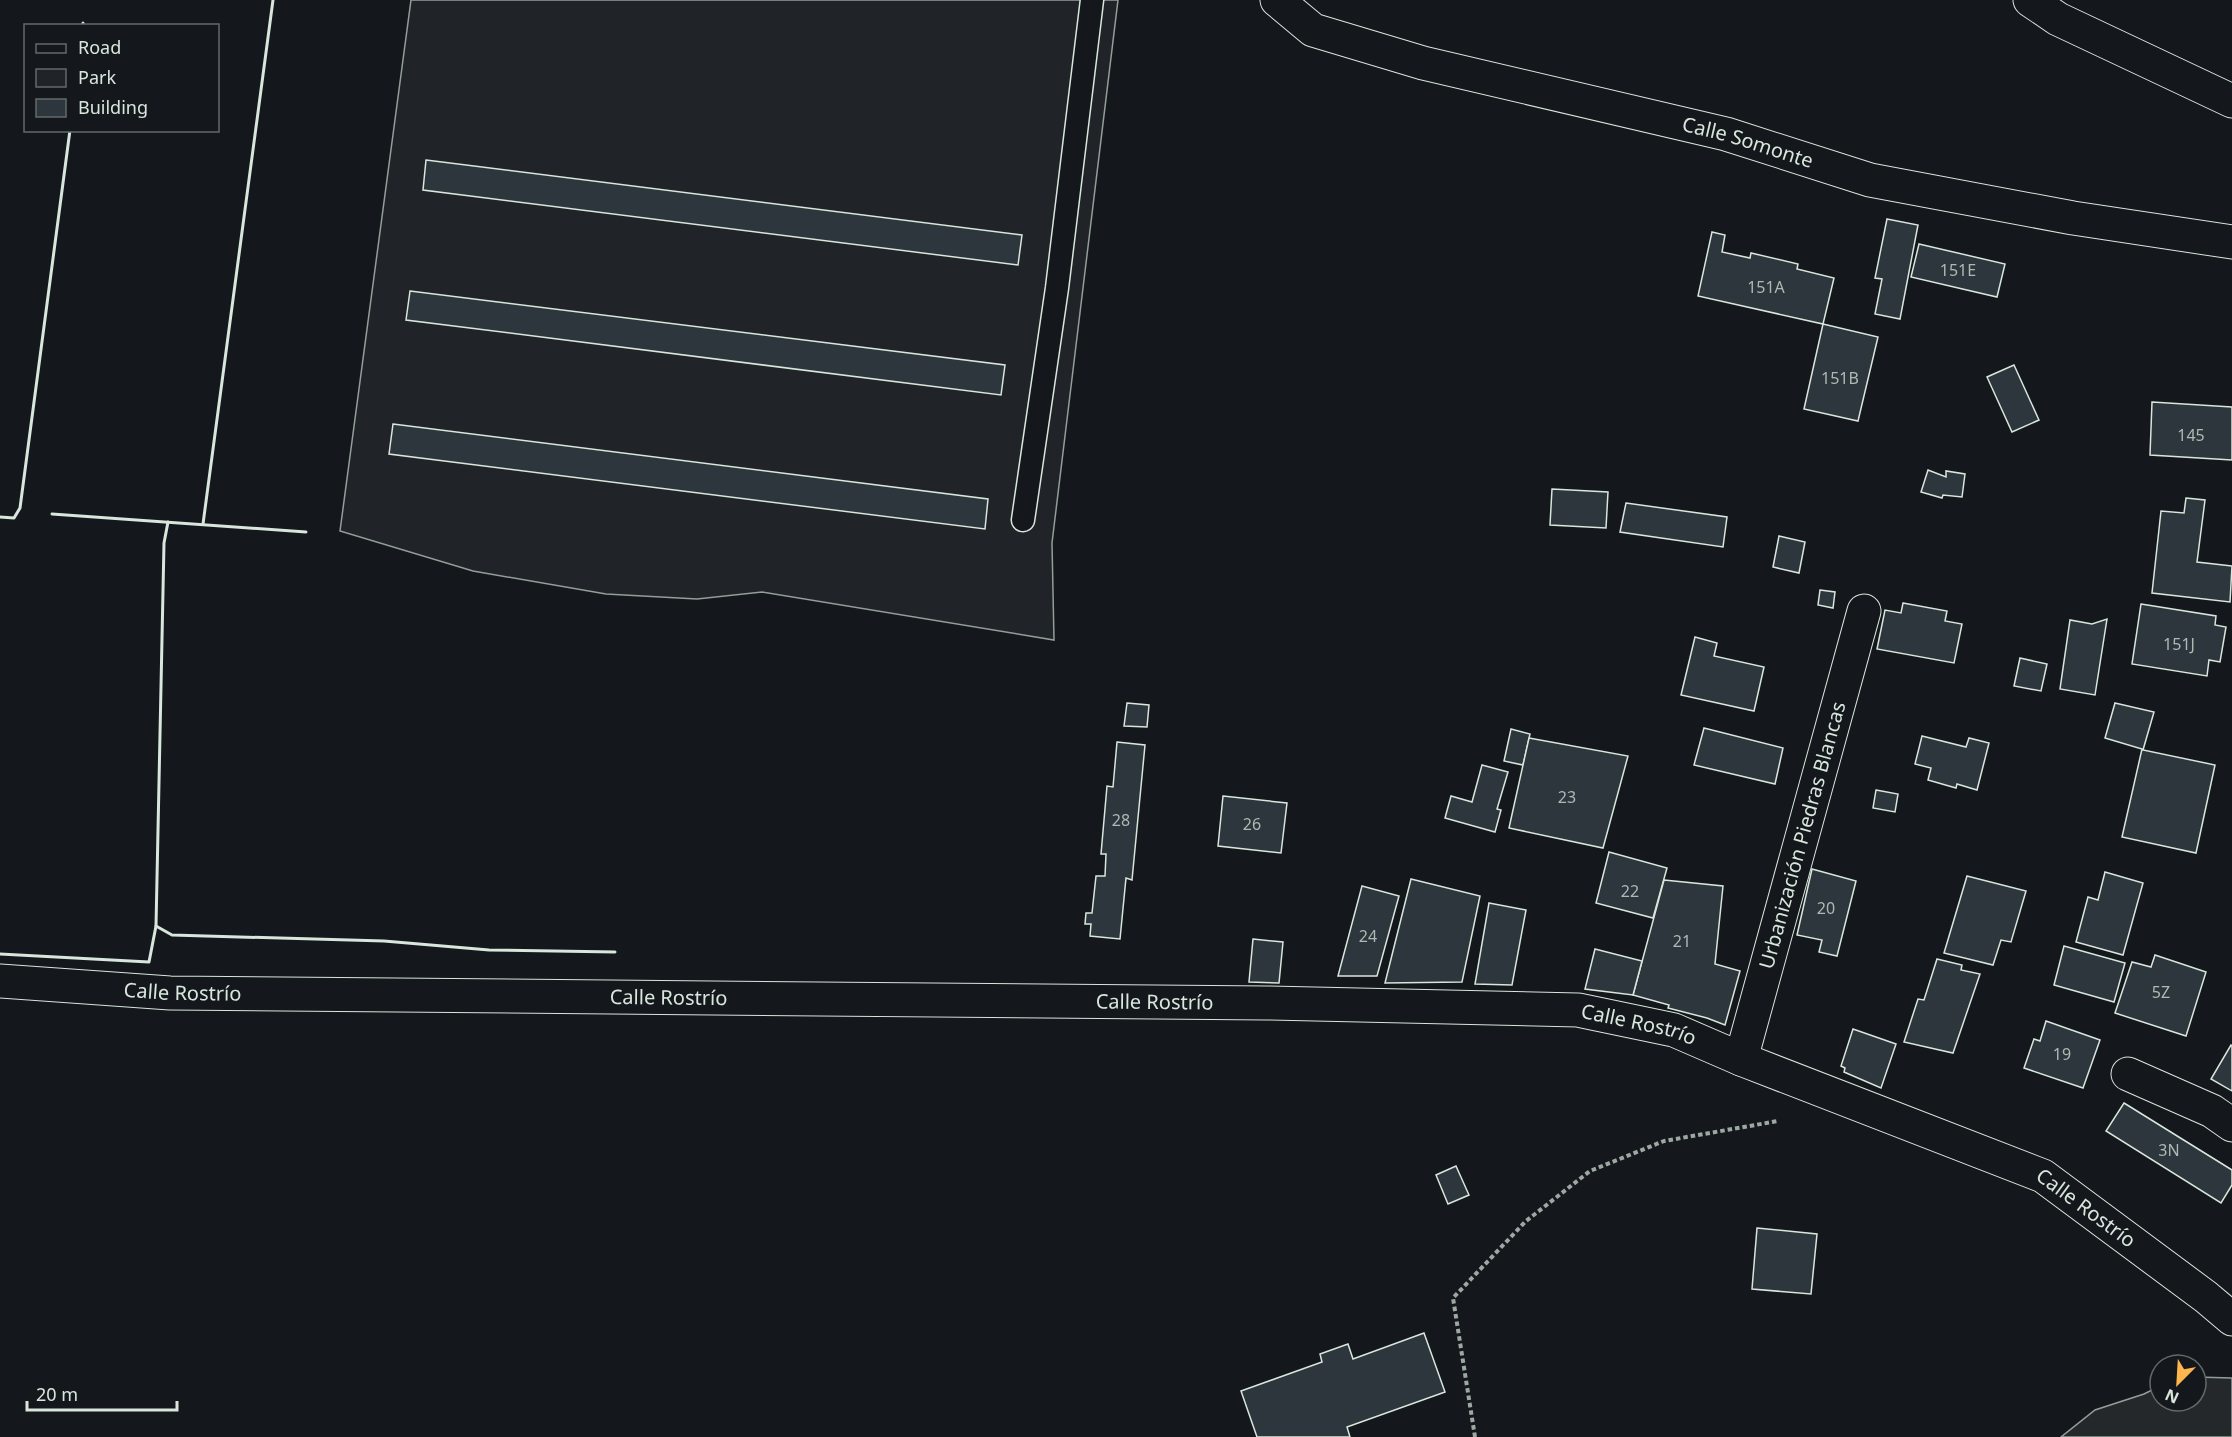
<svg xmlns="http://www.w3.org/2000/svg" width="2232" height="1437" font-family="'Noto Sans',sans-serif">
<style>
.green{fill:#202428;stroke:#939e99;stroke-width:1.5}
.parking{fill:#24282b;stroke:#939e99;stroke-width:1.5}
.building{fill:#2c363c;stroke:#d8e6dc;stroke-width:1.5}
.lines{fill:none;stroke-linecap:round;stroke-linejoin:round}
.lane-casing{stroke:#d8e6dc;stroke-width:25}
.street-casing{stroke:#d8e6dc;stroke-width:35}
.path{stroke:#9da8a2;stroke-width:4;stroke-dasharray:4.5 3;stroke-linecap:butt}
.lane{stroke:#14181c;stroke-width:22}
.street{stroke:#14181c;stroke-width:33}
.wall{stroke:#d8e6dc;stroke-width:3}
.labels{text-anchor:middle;stroke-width:4.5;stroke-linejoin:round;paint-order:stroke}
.number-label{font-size:16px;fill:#adbab4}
.street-label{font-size:20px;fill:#d8e6dc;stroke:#14181c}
</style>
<rect width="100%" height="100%" fill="#14181c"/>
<polygon class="green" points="411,0 1118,0 1052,543 1054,640 762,592 697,599 606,594 473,571 340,531"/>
<polygon class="parking" points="2196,1377 2232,1378 2232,1437 2061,1437 2095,1410 2144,1394 2160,1386 2160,1401 2196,1401"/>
<g class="building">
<polygon points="426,160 1022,235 1018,265 423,190"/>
<polygon points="1887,219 1918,225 1900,319 1875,314 1882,279 1875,278"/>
<polygon points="1712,232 1725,235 1722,252 1750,258 1751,253 1798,264 1797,269 1834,278 1823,324 1698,296"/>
<polygon points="1919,244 2005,264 1997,297 1911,277"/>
<polygon points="410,291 1005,365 1001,395 406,320"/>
<polygon points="1823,324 1878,337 1858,421 1804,409"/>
<polygon points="2014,365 2039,420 2012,432 1987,377"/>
<polygon points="2152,402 2232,407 2232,460 2150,455"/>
<polygon points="393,424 988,499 985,529 389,454"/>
<polygon points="1928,470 1946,477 1946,471 1965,474 1962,497 1943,495 1942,498 1921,492"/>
<polygon points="1552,489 1608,492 1606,528 1550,525"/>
<polygon points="2186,498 2205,500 2197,562 2232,566 2230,602 2152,593 2161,511 2184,513"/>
<polygon points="1626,503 1727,517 1723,547 1620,532"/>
<polygon points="1779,536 1805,542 1799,573 1773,567"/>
<polygon points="1820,590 1835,592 1833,608 1818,605"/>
<polygon points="1903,603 1947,611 1945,621 1962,624 1954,663 1877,649 1885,610 1901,613"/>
<polygon points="2141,604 2216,616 2215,625 2226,627 2220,662 2209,660 2207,676 2132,664"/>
<polygon points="2107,619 2095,695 2060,689 2070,620 2092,624"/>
<polygon points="1695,637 1717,643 1714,656 1764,667 1754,711 1681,695"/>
<polygon points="2020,658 2047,664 2041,691 2014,686"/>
<polygon points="1127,703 1149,705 1147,727 1124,726"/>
<polygon points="2115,703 2154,712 2143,750 2215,765 2196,853 2122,837 2142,749 2105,738"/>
<polygon points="1704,728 1783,748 1775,784 1694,765"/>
<polygon points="1511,729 1530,734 1523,765 1504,761"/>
<polygon points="1922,736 1966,747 1969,738 1989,743 1977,790 1957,784 1956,788 1928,780 1931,768 1915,764"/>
<polygon points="1529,738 1628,756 1603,848 1509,828"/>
<polygon points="1117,742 1145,745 1132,880 1126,878 1120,939 1090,936 1091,924 1085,924 1086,913 1092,913 1096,876 1105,876 1106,854 1101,854 1107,786 1113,787"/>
<polygon points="1482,765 1508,772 1497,809 1501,810 1495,832 1445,818 1451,796 1472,802"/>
<polygon points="1876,790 1898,794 1895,812 1873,808"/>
<polygon points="1223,796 1287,803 1281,853 1218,846"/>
<polygon points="1609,852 1667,868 1653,918 1596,903"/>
<polygon points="1812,869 1856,881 1837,956 1819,952 1822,940 1797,935"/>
<polygon points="2105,872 2143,883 2123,955 2076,942 2088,897 2098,900"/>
<polygon points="1967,876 2026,891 2011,942 2001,940 1993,965 1944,953"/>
<polygon points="1411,879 1480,896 1462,982 1385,983"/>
<polygon points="1664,880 1723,886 1715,964 1740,971 1725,1025 1707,1018 1668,1008 1669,1005 1633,995"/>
<polygon points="1362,886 1399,896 1377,976 1338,976"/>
<polygon points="1489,903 1526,910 1512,985 1475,984"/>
<polygon points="1253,939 1283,942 1279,983 1249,982"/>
<polygon points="2064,946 2125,963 2114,1002 2054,985"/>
<polygon points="1595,949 1642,961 1633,995 1585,989"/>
<polygon points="2155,955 2206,972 2186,1036 2115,1013 2132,962 2151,967"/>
<polygon points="1937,959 1962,965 1961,970 1980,974 1953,1053 1904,1042 1918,999 1924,1000"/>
<polygon points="2046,1021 2100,1040 2083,1088 2024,1068 2034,1039 2040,1041"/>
<polygon points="1853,1029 1896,1044 1881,1088 1844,1072 1845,1068 1841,1066"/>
<polygon points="2231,1045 2232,1046 2232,1091 2211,1079"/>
<polygon points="2124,1103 2232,1170 2232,1185 2221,1203 2106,1131"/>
<polygon points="1456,1166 1469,1195 1448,1204 1436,1175"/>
<polygon points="1757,1228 1817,1234 1811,1294 1752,1289"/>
<polygon points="1424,1333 1445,1392 1347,1427 1350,1437 1257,1437 1241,1391 1322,1362 1320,1354 1348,1344 1353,1359"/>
</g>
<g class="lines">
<g class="lane-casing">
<polyline id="lane" points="1023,520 1057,288 1092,0"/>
</g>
<g class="street-casing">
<g id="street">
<path id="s1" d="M1277,0L1313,30L1423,63L1726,134L1870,180L2073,218L2232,242"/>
<polyline points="2030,0 2058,19 2232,101"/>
<path id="s2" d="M0,981L170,993L1267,1003L1578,1010L1674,1030L1741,1059L2043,1176L2206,1297L2232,1319"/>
<path id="s3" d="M1741,1059L1864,611"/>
<polyline points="2128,1074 2212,1111 2232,1125"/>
</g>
</g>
<polyline class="path" points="1475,1437 1453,1298 1526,1221 1590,1171 1664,1141 1778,1121"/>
<use href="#lane" class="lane"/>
<use href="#street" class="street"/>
<g class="wall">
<polyline points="83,26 83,23"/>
<polyline points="52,514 306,532"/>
<polyline points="0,517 14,518 20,508 70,130"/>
<polyline points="168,522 164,543 156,926 172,935 384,941 489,950 615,952"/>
<polyline points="203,524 273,0"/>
<polyline points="0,954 149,962 156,926"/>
</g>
</g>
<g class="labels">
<g class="number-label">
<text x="1958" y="276">151E</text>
<text x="1766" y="293">151A</text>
<text x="1840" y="384">151B</text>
<text x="2191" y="441">145</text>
<text x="2179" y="650">151J</text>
<text x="1567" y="803">23</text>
<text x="1121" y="826">28</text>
<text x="1252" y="830">26</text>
<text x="1630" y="897">22</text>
<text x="1826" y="914">20</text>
<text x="1368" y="942">24</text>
<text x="1682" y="947">21</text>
<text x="2161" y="998">5Z</text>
<text x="2062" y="1060">19</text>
<text x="2169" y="1156">3N</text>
</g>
<g class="street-label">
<text dy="7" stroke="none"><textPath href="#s1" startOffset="496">Calle Somonte</textPath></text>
<text dy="7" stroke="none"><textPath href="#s3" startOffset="232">Urbanización Piedras Blancas</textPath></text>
<text dy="7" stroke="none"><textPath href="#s2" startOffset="183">Calle Rostrío</textPath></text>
<text dy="7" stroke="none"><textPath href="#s2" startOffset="669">Calle Rostrío</textPath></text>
<text dy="7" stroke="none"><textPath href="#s2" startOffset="1155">Calle Rostrío</textPath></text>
<text dy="7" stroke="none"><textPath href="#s2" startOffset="1641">Calle Rostrío</textPath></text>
<text dy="7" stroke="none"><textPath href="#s2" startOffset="2127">Calle Rostrío</textPath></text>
</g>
</g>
<rect x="24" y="24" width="195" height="108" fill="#14181c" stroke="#626a69" stroke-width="1.5"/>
<rect x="36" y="44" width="30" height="9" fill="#14181c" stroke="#626a69" stroke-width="1.5"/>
<text x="78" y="54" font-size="18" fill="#d8e6dc">Road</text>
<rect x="36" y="69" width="30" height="18" fill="#202428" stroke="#626a69" stroke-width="1.5"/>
<text x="78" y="84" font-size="18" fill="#d8e6dc">Park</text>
<rect x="36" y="99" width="30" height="18" fill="#2c363c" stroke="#626a69" stroke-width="1.5"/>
<text x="78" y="114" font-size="18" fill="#d8e6dc">Building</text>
<g transform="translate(2178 1383) rotate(204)"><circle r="28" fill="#14181c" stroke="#626a69" stroke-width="1.5"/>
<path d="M0-4.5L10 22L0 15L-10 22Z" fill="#ffb74d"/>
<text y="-9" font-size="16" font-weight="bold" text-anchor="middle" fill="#d8e6dc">N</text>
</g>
<path d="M27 1401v9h150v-9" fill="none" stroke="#d8e6dc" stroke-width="3"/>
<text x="36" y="1401" font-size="18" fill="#d8e6dc" stroke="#14181c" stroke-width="4.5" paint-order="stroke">20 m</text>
</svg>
